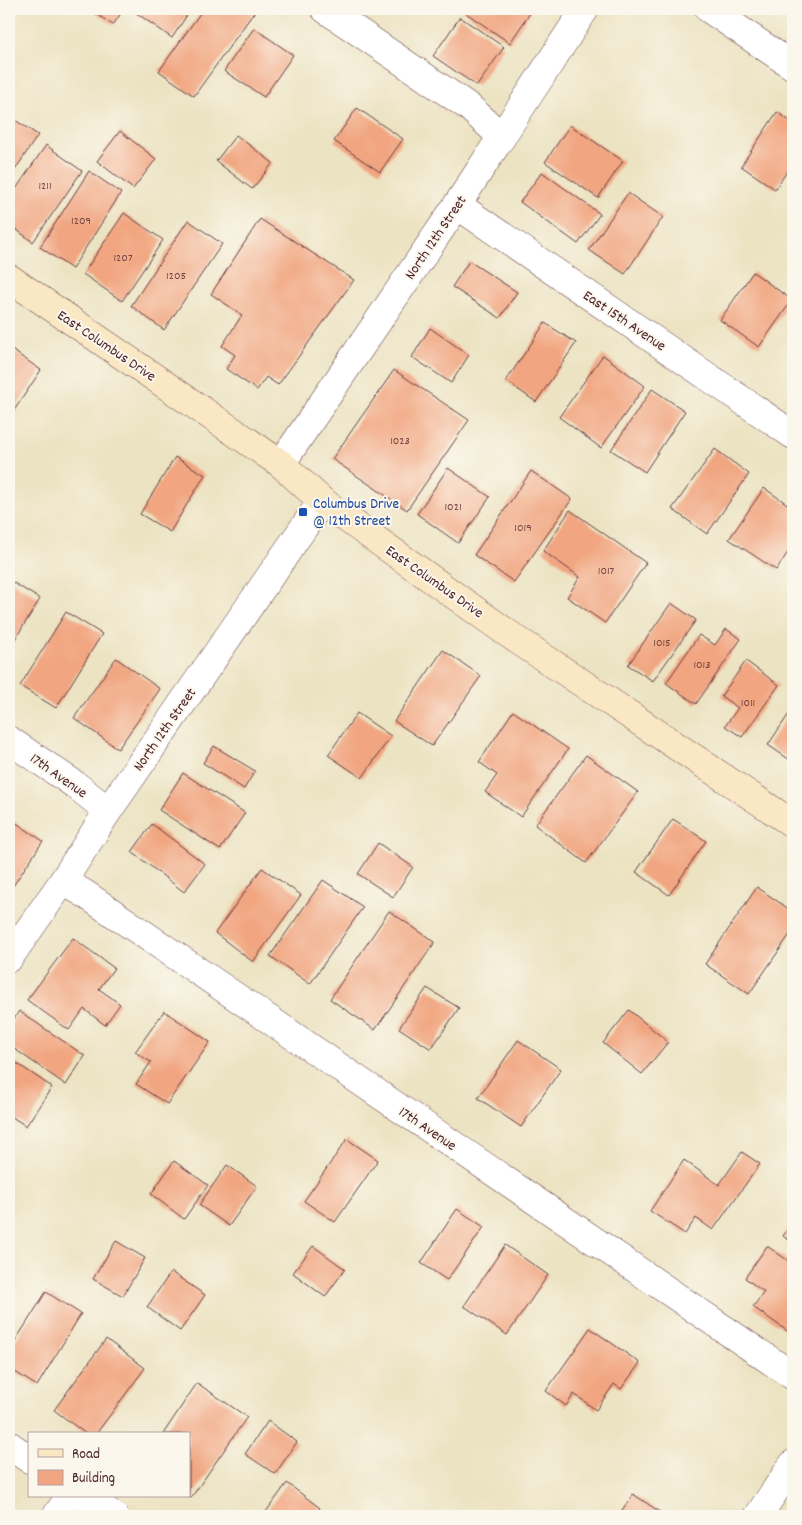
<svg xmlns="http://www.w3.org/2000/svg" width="802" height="1525" font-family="Dekko,sans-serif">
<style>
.building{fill:#f1a681}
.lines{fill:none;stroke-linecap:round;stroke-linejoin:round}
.street-casing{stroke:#623c42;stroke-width:29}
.secondary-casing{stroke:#623c42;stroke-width:29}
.street{stroke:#fff;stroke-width:28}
.secondary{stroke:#fae7c3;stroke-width:28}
.transit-dot{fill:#1a4fb4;stroke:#fbf7ec;stroke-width:2}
.labels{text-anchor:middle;stroke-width:4;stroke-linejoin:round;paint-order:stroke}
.number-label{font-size:12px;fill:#744140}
.street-label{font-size:15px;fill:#4a1f2b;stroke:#fbf7ec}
.transit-label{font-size:15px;fill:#164399;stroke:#fbf7ec;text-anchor:start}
</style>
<rect width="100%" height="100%" fill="#fbf7ec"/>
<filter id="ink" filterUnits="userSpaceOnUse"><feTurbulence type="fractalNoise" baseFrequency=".02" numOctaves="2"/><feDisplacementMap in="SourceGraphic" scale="10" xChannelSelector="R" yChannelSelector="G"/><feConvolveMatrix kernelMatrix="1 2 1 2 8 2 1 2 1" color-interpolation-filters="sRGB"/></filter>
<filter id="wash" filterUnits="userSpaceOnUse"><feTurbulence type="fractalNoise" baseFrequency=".0096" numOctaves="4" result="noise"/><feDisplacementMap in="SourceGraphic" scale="20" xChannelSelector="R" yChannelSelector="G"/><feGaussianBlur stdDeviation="1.12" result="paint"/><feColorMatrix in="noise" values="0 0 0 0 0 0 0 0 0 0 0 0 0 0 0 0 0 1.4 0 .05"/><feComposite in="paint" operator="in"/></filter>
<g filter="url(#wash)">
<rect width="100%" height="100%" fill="#ece3c2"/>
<g id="blocks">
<g class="building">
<polygon points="89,9 124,9 113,25"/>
<polygon points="138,9 191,9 172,38 135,12"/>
<polygon points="203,9 251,9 255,11 194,96 159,71"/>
<polygon points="465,9 531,9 532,10 510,43 463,11"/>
<polygon points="460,17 504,47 477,86 433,56"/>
<polygon points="254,28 293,55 264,97 224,71"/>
<polygon points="357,108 403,139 380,172 334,141"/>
<polygon points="777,112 793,123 793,163 775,189 741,166"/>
<polygon points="9,116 38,135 9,179"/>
<polygon points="570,125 623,161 598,198 545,162"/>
<polygon points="120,131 156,159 133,189 97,161"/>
<polygon points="236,135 273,163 252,189 216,161"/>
<polygon points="46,145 82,171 33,242 9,224 9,199"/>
<polygon points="89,171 121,193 72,269 40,247"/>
<polygon points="542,172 600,214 578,244 520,202"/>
<polygon points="628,193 663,217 625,274 589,250"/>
<polygon points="124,213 163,240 122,301 83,274"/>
<polygon points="260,219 354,280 278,385 266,377 257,390 226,369 235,355 222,346 242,315 211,294"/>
<polygon points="188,220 222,244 164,330 131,306"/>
<polygon points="469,261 517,292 500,318 452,287"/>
<polygon points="753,272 792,300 759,347 720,320"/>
<polygon points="545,323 576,343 536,402 506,381"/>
<polygon points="430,328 469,355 451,383 412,357"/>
<polygon points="9,348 41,370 9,418"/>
<polygon points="603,355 645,386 601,448 559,417"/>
<polygon points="394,370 469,420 407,510 332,459"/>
<polygon points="652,389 685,411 645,472 611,450"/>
<polygon points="715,449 749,474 707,534 672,509"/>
<polygon points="175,457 205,475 170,532 140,514"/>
<polygon points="448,468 490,497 458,543 417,514"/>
<polygon points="531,471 572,499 514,582 474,555"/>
<polygon points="764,488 793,508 793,545 776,570 729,539"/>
<polygon points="570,510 646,563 605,623 567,597 580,577 543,551"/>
<polygon points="9,580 40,599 9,649"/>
<polygon points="671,603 696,620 653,681 628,665"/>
<polygon points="66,612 102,634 56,708 20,686"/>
<polygon points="726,629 741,639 696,704 666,683 699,635 715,645"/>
<polygon points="443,650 481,676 432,746 394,721"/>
<polygon points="116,658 160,689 118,749 74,718"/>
<polygon points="746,661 779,685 742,737 725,726 738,708 721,696"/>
<polygon points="793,708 793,762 768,745"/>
<polygon points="513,711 568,749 521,817 485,792 497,775 479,762"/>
<polygon points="357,713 391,736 362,778 328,755"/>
<polygon points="214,746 255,771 244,789 203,763"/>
<polygon points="586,755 638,792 586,863 535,825"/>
<polygon points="183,773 245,813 220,850 159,810"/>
<polygon points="9,818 43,841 9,892"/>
<polygon points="673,819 706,841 669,895 636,872"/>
<polygon points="152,824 205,864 184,892 132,852"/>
<polygon points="378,843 413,867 393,897 358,874"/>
<polygon points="262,868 301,895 253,962 215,933"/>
<polygon points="323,880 363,907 310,984 270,956"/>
<polygon points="757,887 793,912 793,930 749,994 705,964"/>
<polygon points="389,911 435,942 375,1030 330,999"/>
<polygon points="73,938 114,968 99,989 120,1004 105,1025 84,1009 69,1030 27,1000"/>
<polygon points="427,988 459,1008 431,1049 399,1028"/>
<polygon points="629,1010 668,1042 642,1074 603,1043"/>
<polygon points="19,1011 85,1056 66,1085 9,1045 9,1027"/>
<polygon points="164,1011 210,1042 167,1104 136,1084 151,1062 135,1052"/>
<polygon points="518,1040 561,1069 521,1127 478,1098"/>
<polygon points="9,1058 52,1087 26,1126 9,1115"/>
<polygon points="347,1139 378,1160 335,1222 304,1201"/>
<polygon points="742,1152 760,1164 713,1230 696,1218 685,1234 650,1211 684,1160 719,1185"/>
<polygon points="174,1161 208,1185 184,1219 151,1194"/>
<polygon points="227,1165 257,1186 229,1226 199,1205"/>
<polygon points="457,1209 484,1227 447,1280 421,1263"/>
<polygon points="793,1221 793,1243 783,1236"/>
<polygon points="116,1241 145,1258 123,1296 93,1279"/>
<polygon points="505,1245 548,1275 507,1335 464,1306"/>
<polygon points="313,1246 345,1269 325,1297 293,1273"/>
<polygon points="767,1246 793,1264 793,1335 753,1307 764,1292 745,1278"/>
<polygon points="171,1272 205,1295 180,1331 147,1307"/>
<polygon points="46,1292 81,1314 37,1386 9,1368 9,1351"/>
<polygon points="590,1328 640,1363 621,1389 614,1384 596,1410 574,1394 566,1406 546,1391"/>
<polygon points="106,1339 145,1368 96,1434 86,1434 54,1410"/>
<polygon points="197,1383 247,1417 191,1498 189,1497 189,1434 163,1434"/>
<polygon points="268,1421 297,1442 275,1474 245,1454"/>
<polygon points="287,1483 320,1508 314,1516 263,1516"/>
<polygon points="633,1494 666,1516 618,1516"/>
</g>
</g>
</g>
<g filter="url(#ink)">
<use href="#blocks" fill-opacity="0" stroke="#623c42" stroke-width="1"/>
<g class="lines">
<g class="street-casing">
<g id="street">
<polyline points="325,9 469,107 502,137"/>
<polyline points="709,9 793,66"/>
<polyline points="457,205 793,435"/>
<polyline points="281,464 457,205 585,9"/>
<polyline points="9,740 77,786 108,811"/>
<polyline points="63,881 85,894 793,1376"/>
<polyline points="9,958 63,881 108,811 322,501"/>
<polyline points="9,1445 29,1459"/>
<polyline points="84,1496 114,1516"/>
<polyline points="56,1516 70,1496"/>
<polyline points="758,1516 793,1464"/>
</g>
</g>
<g class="secondary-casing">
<polyline id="secondary" points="9,278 281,464 322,501 510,635 793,824"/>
</g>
<use href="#street" class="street"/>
<use href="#secondary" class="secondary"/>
</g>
</g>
<rect class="transit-dot" x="298" y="507" width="10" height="10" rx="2.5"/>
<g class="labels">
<g class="number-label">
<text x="45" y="189">1211</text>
<text x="81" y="224">1209</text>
<text x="123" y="261">1207</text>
<text x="176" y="279">1205</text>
<text x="400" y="444">1023</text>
<text x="453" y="510">1021</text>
<text x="523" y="531">1019</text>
<text x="606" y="574">1017</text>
<text x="662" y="646">1015</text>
<text x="702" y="668">1013</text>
<text x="748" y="706">1011</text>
</g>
<g class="street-label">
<text transform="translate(435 237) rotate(-56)" y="5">North 12th Street</text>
<text transform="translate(625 320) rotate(34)" y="5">East 15th Avenue</text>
<text transform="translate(107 345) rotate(34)" y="5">East Columbus Drive</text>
<text transform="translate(435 581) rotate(35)" y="5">East Columbus Drive</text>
<text transform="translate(164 729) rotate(-55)" y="5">North 12th Street</text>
<text transform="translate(59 775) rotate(35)" y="5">17th Avenue</text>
<text transform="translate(428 1128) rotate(34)" y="5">17th Avenue</text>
</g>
<g class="transit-label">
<text x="313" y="508">Columbus Drive<tspan x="313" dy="17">@ 12th Street</tspan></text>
</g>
</g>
<rect width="802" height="1525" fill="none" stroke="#fbf7ec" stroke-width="30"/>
<rect x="28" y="1432" width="162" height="65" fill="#fbf7ec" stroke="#b4a19f"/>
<rect x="38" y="1449" width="25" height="8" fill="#fae7c3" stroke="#b4a19f"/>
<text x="72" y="1458" font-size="15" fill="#4a1f2b">Road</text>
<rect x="38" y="1470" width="25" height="15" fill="#f1a681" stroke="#b4a19f"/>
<text x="72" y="1482" font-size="15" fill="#4a1f2b">Building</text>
</svg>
